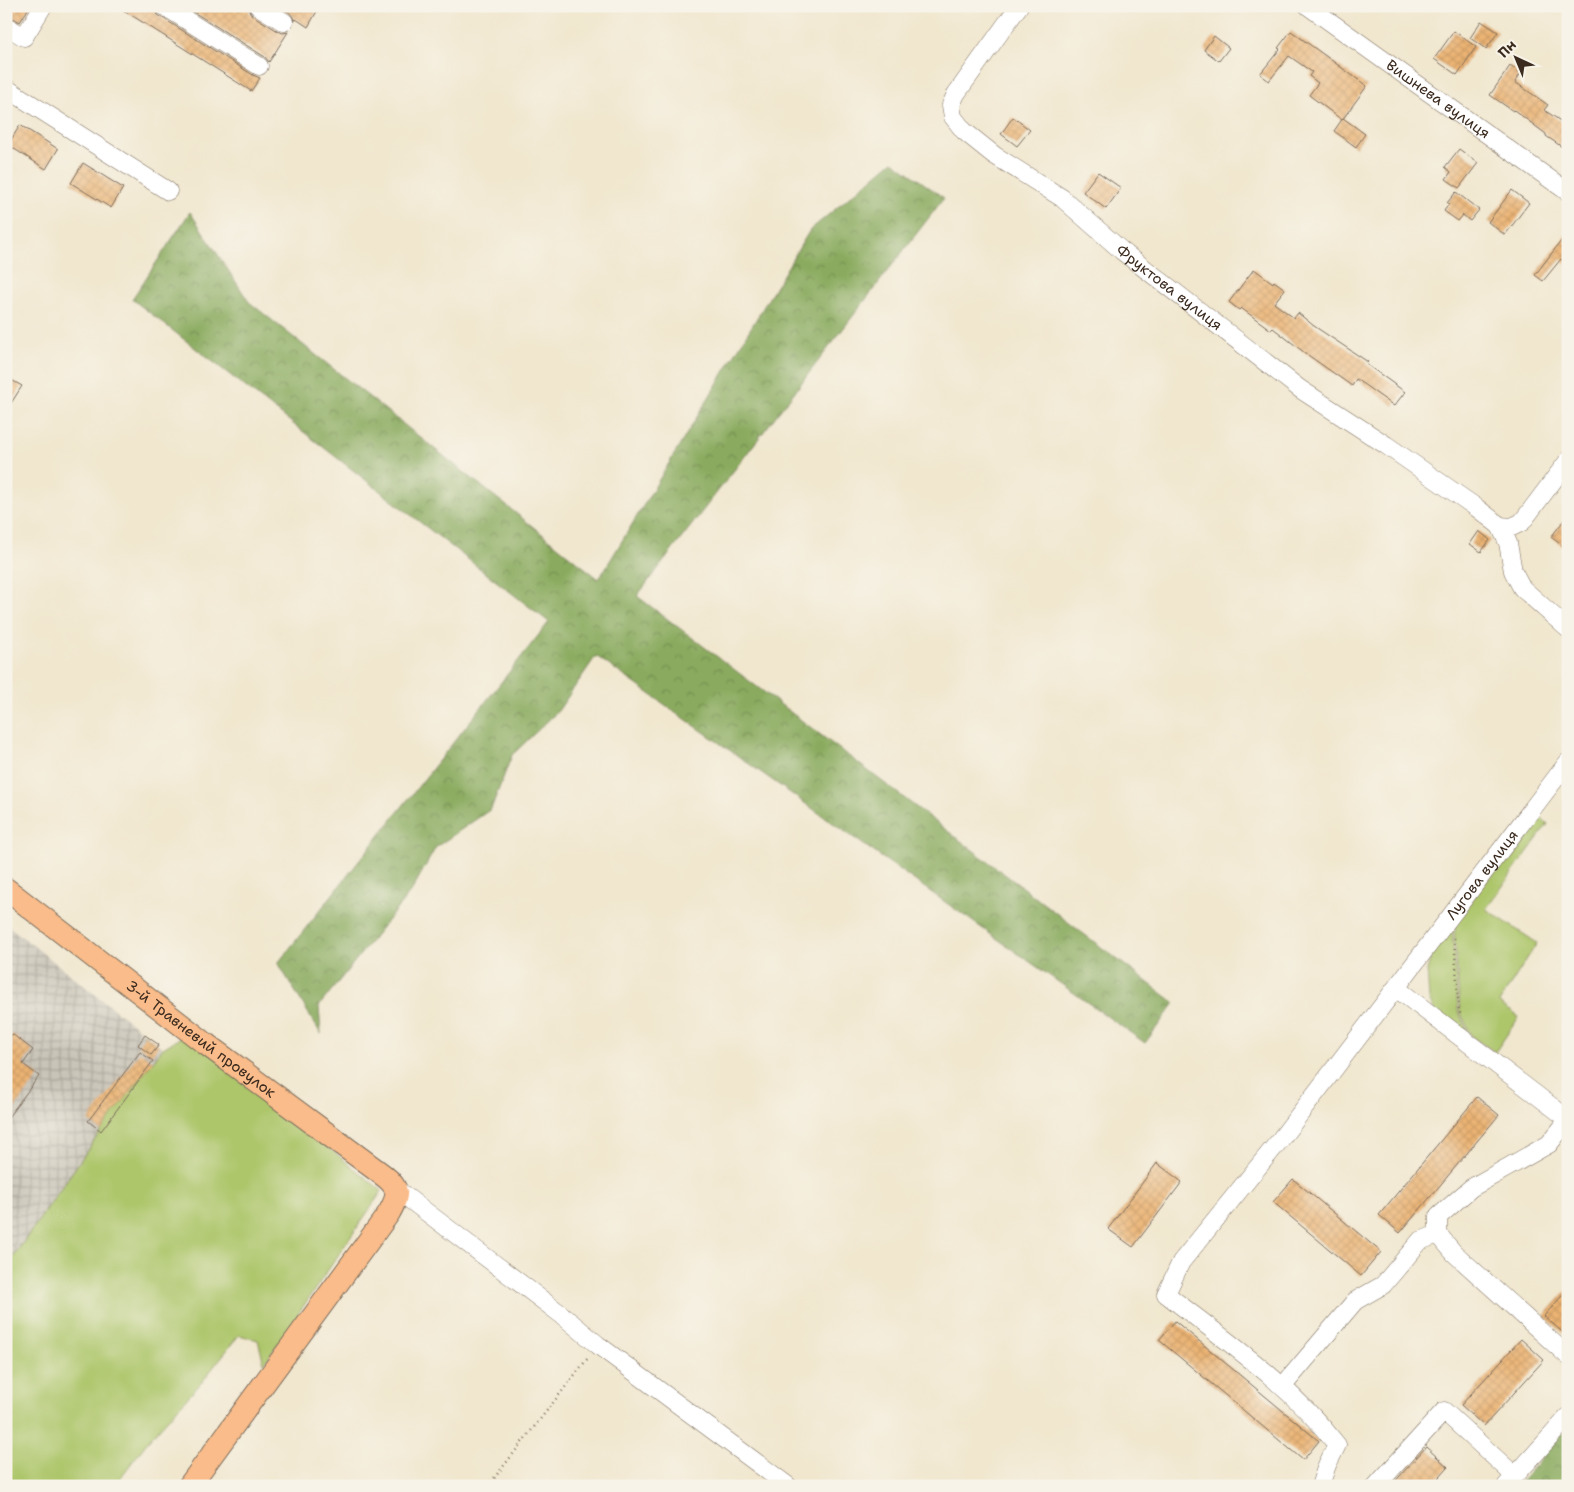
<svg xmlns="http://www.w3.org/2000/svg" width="1574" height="1492" font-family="'Shantell Sans',sans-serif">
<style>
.industrial{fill:url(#industrial-grid)}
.green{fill:#adc66b;stroke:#747844}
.forest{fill:url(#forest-crowns);stroke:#626a3e}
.building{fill:url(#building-cross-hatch)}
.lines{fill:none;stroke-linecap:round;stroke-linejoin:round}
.minor-casing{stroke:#7b6c5c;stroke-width:19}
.major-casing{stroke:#7b6c5c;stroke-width:24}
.path{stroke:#7b6c5c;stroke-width:2.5;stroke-dasharray:1 4;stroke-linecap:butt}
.minor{stroke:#fff;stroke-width:18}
.major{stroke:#f9bc8a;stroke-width:22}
.labels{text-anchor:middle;stroke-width:4;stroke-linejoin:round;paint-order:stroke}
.street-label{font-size:15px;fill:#3b2a1e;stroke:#f7f3e8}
</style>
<defs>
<pattern id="industrial-grid" width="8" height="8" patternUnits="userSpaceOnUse" patternTransform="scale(1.25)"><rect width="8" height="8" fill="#c9c4b8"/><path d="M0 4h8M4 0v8" fill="none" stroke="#a49f95"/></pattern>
<pattern id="forest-crowns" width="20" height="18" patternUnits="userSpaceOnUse" patternTransform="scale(1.25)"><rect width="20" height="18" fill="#8aab5f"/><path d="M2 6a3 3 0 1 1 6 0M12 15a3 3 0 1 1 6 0" fill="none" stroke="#728b4e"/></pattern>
<pattern id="building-cross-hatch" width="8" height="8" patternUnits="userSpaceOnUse" patternTransform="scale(1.25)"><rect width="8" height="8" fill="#ebb373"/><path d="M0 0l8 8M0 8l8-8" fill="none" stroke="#ca9a63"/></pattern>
</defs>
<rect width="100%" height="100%" fill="#f7f3e8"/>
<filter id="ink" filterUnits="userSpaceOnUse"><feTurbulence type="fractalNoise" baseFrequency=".02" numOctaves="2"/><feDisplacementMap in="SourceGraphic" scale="10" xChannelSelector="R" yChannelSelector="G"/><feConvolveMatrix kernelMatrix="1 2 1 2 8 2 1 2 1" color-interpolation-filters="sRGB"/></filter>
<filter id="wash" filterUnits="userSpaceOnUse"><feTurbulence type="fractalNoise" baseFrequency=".0096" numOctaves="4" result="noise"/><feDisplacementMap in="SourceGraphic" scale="20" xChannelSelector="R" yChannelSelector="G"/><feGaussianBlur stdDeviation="1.12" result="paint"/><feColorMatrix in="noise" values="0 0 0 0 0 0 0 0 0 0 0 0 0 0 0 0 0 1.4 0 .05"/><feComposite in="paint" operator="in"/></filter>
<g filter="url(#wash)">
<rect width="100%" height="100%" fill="#f1e7cf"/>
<polygon class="industrial" points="6,924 163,1048 101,1131 6,1267"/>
<g class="green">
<polygon points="1539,816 1548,824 1486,909 1537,943 1499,1003 1519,1017 1495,1052 1472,1037 1460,1011 1454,927 1466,907"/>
<polygon points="1452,928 1458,1010 1470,1038 1441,1027 1429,999 1427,970 1432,953"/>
<polygon points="188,1033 382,1191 264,1364 258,1340 239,1335 201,1383 152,1436 114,1486 6,1486 6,1267 101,1131 163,1048"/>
</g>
<g class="forest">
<polygon points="893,161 944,198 637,596 1175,1003 1145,1043 596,656 558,711 512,755 491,809 436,847 412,890 319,1006 321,1034 278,963 549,622 132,299 190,212 249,302 599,579 810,230"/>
<polygon points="1568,1427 1568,1486 1517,1486"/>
</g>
<g id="blocks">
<g class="building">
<polygon points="6,6 30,6 20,22 6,14"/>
<polygon points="117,6 153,6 155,11 158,15 253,75 260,78 251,91"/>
<polygon points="184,6 247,6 249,11 252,15 278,31 283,33 288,32 269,62 265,57"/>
<polygon points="279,6 320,6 308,27 296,19 294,22 293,17 290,13"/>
<polygon points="1481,21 1498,32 1486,49 1470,38"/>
<polygon points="1291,31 1367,86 1342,120 1309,95 1318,83 1309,76 1312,72 1289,56 1269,81 1260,74 1280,49 1278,48"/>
<polygon points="1454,31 1476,47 1457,75 1434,59"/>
<polygon points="1214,36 1229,48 1219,61 1204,50"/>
<polygon points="1510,66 1521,73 1515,82 1548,105 1544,110 1568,126 1568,151 1546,136 1546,134 1514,110 1513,111 1490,95"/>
<polygon points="1013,117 1030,130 1017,146 1001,134"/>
<polygon points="1343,118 1365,134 1356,147 1334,131"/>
<polygon points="20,125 58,149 46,169 8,145"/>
<polygon points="1459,149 1478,163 1459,188 1446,179 1451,172 1445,167"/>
<polygon points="83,163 123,188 111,208 71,183"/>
<polygon points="1098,172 1121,188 1106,209 1083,192"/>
<polygon points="1512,190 1529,203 1505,235 1488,222"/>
<polygon points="1456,192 1479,210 1470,221 1463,215 1458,221 1444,211 1449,204 1447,203"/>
<polygon points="1568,232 1568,265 1561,259 1543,281 1535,275"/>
<polygon points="1254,269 1273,283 1274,281 1285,289 1274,303 1294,318 1298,313 1314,326 1368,362 1366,364 1405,392 1394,406 1356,379 1352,386 1305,353 1273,328 1271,330 1241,308 1239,310 1229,302"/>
<polygon points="6,377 22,386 6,411"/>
<polygon points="1568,515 1568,550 1551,537"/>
<polygon points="1479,531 1490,540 1481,552 1470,544"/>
<polygon points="12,1034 33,1050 23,1064 39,1076 6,1120 6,1041"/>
<polygon points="145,1035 159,1045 151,1055 138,1045"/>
<polygon points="140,1052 153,1061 101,1131 88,1121"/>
<polygon points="1477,1097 1499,1115 1400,1233 1379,1215"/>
<polygon points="1157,1163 1182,1182 1133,1247 1108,1229"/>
<polygon points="1293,1179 1381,1252 1361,1276 1273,1202"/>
<polygon points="1568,1289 1568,1337 1544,1316"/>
<polygon points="1175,1321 1319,1441 1303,1460 1159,1340"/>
<polygon points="1521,1339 1544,1360 1484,1426 1461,1405"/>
<polygon points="1426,1447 1448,1467 1431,1486 1391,1486"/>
</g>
</g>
</g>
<g filter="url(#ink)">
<use href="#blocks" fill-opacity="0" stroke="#7b6c5c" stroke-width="1"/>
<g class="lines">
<g class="minor-casing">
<g id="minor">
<polyline points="164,6 259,66"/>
<polyline points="258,6 284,22"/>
<path id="s1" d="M1019,6L956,94L951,105L953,117L964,131L994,155L1062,198L1122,251L1300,389L1386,445L1477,508L1500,526"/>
<path id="s2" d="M1308,6L1568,192"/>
<polyline points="6,26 24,37 43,6"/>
<polyline points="6,88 168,191"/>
<polyline points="1568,461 1522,522 1512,527 1500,526 1508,543 1513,571 1522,588 1568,629"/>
<polyline points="1396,988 1568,1119"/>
<polyline points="1568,1120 1549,1144 1471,1188 1438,1217 1438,1234 1454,1253 1568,1356"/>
<polyline points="396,1189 562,1315 598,1345 788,1486"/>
<polyline points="1283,1386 1355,1301 1383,1285 1420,1241 1438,1234"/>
<path id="s3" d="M1324,1486L1321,1483L1327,1465L1337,1445C1290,1384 1226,1341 1166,1294L1181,1262L1280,1140L1568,762"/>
<polyline points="1376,1486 1444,1411 1515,1476"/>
<polyline points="1506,1486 1568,1417"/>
</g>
</g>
<g class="major-casing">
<g id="major">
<path id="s4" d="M6,889L206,1044L383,1175C400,1188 399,1195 389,1213L189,1486"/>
</g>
</g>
<g class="path">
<polyline points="1454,938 1459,1011 1462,1017"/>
<polyline points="488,1486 588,1358"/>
</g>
<use href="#minor" class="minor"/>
<use href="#major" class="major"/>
</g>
</g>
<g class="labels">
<g class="street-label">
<text dy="5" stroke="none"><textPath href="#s2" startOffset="160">Вишнева вулиця</textPath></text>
<text dy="5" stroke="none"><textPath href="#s1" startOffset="409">Фруктова вулиця</textPath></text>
<text dy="5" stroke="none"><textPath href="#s3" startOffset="800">Лугова вулиця</textPath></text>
<text dy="5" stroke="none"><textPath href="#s4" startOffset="246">3-й Травневий провулок</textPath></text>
</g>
</g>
<rect width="1574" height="1492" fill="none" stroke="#f7f3e8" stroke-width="25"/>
<g transform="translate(1516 58) rotate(316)" stroke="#f7f3e8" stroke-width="4" paint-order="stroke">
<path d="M0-4L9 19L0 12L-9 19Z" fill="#3b2a1e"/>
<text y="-8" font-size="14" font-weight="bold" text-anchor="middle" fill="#3b2a1e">Пн</text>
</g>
</svg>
